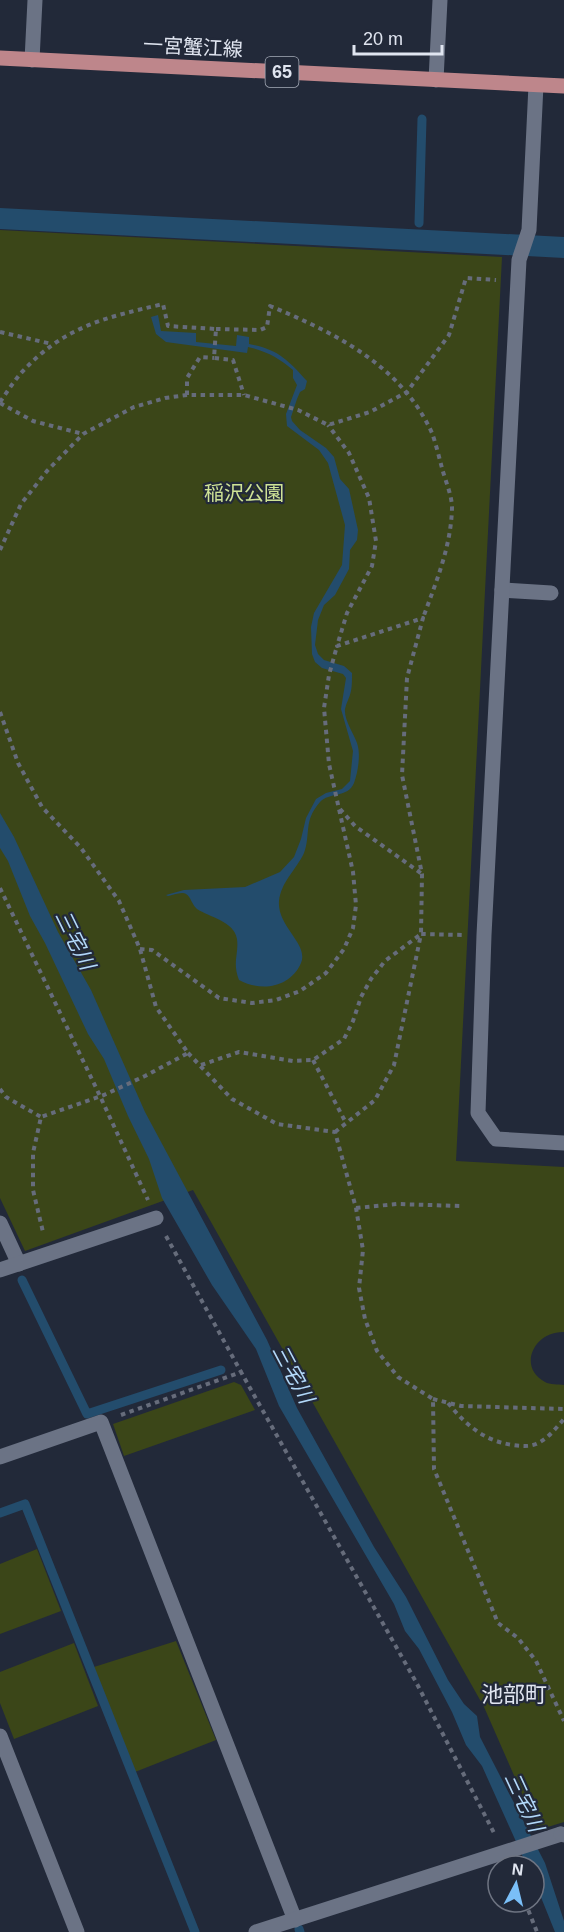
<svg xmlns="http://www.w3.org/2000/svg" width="564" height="1932" font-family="Helvetica,'Noto Sans JP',sans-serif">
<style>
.green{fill:#3b4618}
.water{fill:#234c6c}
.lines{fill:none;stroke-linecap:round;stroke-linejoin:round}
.stream{stroke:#234c6c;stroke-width:9}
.path{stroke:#666c7b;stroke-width:4;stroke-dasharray:4.5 4.5;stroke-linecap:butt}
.service{stroke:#6b7385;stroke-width:15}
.minor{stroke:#6b7385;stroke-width:15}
.tertiary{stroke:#6b7385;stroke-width:15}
.primary{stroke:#be868b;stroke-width:15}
.labels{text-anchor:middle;stroke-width:4.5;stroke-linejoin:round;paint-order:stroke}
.shield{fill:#222939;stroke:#a7adb9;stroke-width:1.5}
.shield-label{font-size:18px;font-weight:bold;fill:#e0e5f0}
.street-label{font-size:20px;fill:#e0e5f0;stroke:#222939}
.park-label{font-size:20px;fill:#cfe396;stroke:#222939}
.water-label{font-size:21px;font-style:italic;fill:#b2d8f9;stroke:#222939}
.quarter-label{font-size:22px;fill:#e0e5f0;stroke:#222939}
</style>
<rect width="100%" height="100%" fill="#222939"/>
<g class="green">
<path d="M0,230L502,257L456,1161L564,1167V1332C534,1331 517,1367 545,1382C550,1385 558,1384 564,1385V1822L538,1830L484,1707L193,1190L25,1251L0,1198Z"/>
<polygon points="234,1382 241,1385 255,1410 124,1456 113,1424"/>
<polygon points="37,1549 61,1611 0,1634 0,1564"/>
<polygon points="176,1641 216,1740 135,1772 94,1667"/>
<polygon points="74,1643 98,1706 14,1739 0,1703 0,1672"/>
</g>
<g class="water">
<polygon points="0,208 564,237 564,258 0,229"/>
<path d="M158,315L161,331L196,333V342L236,346L237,335L249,337V344C278,349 288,360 307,381L305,389L300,392L297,399L291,417L292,421L300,430L326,448L334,457L340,479L349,489L358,530L357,540L350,550L349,569L335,595L324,605L318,620L315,645L318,654L324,660L344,666L352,673C352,679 352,686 351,691C350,697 346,703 345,709C344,720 353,732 357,743C361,754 358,772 354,783C348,798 329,792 320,802C303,821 311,835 304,853C296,870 281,882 279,901C277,927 309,944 301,963C290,988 261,992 239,980C232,962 239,954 237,939C234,921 209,917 197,909C192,905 191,897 186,894C182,891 173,895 168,896L166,895L184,890L245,887L280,872L294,857L301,839L306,818L316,799L326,793L342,789L350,781L353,751L341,709L346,678L343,674L322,668L315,662L312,654L311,627L314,613L342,565L345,525L328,463L319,450L287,426L286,414L297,385L293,378V370C279,358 266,351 248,347L247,353L166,342L156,334L151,317Z"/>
<polygon points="0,813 14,837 58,932 91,990 145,1112 267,1340 297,1408 374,1547 406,1597 448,1680 464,1704 477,1716 480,1737 545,1863 564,1921 564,1932 555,1932 534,1880 534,1866 527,1866 482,1766 466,1745 452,1712 419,1649 405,1631 394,1604 279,1406 256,1349 212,1285 162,1198 149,1159 128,1116 104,1059 88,1034 45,943 30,916 8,861 0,848"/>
</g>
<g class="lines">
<g class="stream">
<polyline points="419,223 422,119"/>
<polyline points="22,1280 87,1414 221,1370"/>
<polyline points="0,1513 25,1504 195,1932"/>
<polyline points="299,1929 300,1932"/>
</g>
<g class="path">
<path d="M216,329L260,330L267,327L270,306C335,333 401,365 432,433C436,444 439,457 442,468C445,480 452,495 452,508C451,547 436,582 423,618"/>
<polyline points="0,332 52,344"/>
<polyline points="187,395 187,378 200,357 214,358"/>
<path d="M0,402C7,392 14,381 22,372C65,326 104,318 163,304L168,326L216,329L214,358L233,360L244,395"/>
<polyline points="0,403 33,421 83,434"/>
<polyline points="0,550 21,504 47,471 83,434 134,407 165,398 187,395 244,395 298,410 328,425 370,412 407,392 449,335 466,278 496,280"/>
<polyline points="0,712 18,763 42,807 81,848 119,901 140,949 156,1007 188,1053 145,1076 104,1095 41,1117 33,1153 33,1190 43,1232"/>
<polyline points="340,809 355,826 422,874"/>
<polyline points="0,888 100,1096 148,1200"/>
<polyline points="140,949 152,950 219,998 252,1003 276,1000 300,991 326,973 344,949 353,928 356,905 353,872 329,764 324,708 329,675 337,646"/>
<polyline points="188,1053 232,1099 277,1124 335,1132 356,1208 363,1250 359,1288 365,1319 377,1351 398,1377 433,1399 434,1469 498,1623 518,1638 536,1661 564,1721"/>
<polyline points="313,1060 346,1123"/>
<polyline points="201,1065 239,1052 293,1061 313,1060 344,1039 353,1021 361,997 371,979 385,961 421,934 422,874 402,775 407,678 423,618 337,646 347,613 372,566 376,541 369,498 349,453 328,425"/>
<polyline points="0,1089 6,1097 41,1117"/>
<polyline points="335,1132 375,1100 394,1065 421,934 463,935"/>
<polyline points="356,1208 397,1204 460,1206"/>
<polyline points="166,1236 241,1372"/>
<polyline points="433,1399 461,1406 564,1409"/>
<path d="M448,1403C466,1425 484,1441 513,1445C521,1446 529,1447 536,1444C548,1439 556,1428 564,1419"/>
<polyline points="121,1415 241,1372 416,1682 494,1833"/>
<polyline points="525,1902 537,1932"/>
</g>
<polyline class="service" points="502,590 551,593"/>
<g class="minor">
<polyline points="32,60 35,0"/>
<polyline points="436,80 440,0"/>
<polyline points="536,85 529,230 519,260 484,935 478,1113 496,1139 564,1143"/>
<polyline points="0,1223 19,1264"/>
<polyline points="0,1270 156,1218"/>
<polyline points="0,1457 101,1422 295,1920"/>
<polyline points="0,1736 77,1932"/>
<polyline points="256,1932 561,1834"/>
</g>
<polyline class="tertiary" points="561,1834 564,1835"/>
<polyline class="primary" points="0,58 564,86"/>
</g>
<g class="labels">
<rect class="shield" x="265.5" y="57" width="33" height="30" rx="4.5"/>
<g class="shield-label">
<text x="282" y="78">65</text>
</g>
<g class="street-label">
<text transform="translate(193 47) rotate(3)" y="7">一宮蟹江線</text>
</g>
<g class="park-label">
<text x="244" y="500">稲沢公園</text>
</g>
<g class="water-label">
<text transform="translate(75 940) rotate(64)" y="7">三宅川</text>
<text transform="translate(293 1374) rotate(62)" y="7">三宅川</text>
<text transform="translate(524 1802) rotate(65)" y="7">三宅川</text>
</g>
<g class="quarter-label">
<text x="514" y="1702">池部町</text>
</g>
</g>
<g transform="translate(516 1884) rotate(7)"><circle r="28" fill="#222939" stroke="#6e7482" stroke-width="1.5"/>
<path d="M0-4.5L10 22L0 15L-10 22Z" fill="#7abff8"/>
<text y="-9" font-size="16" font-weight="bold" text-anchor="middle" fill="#e0e5f0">N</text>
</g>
<path d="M354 45v9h88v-9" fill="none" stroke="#e0e5f0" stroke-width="3"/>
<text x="363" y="45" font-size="18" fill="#e0e5f0" stroke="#222939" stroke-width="4.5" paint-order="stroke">20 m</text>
</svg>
